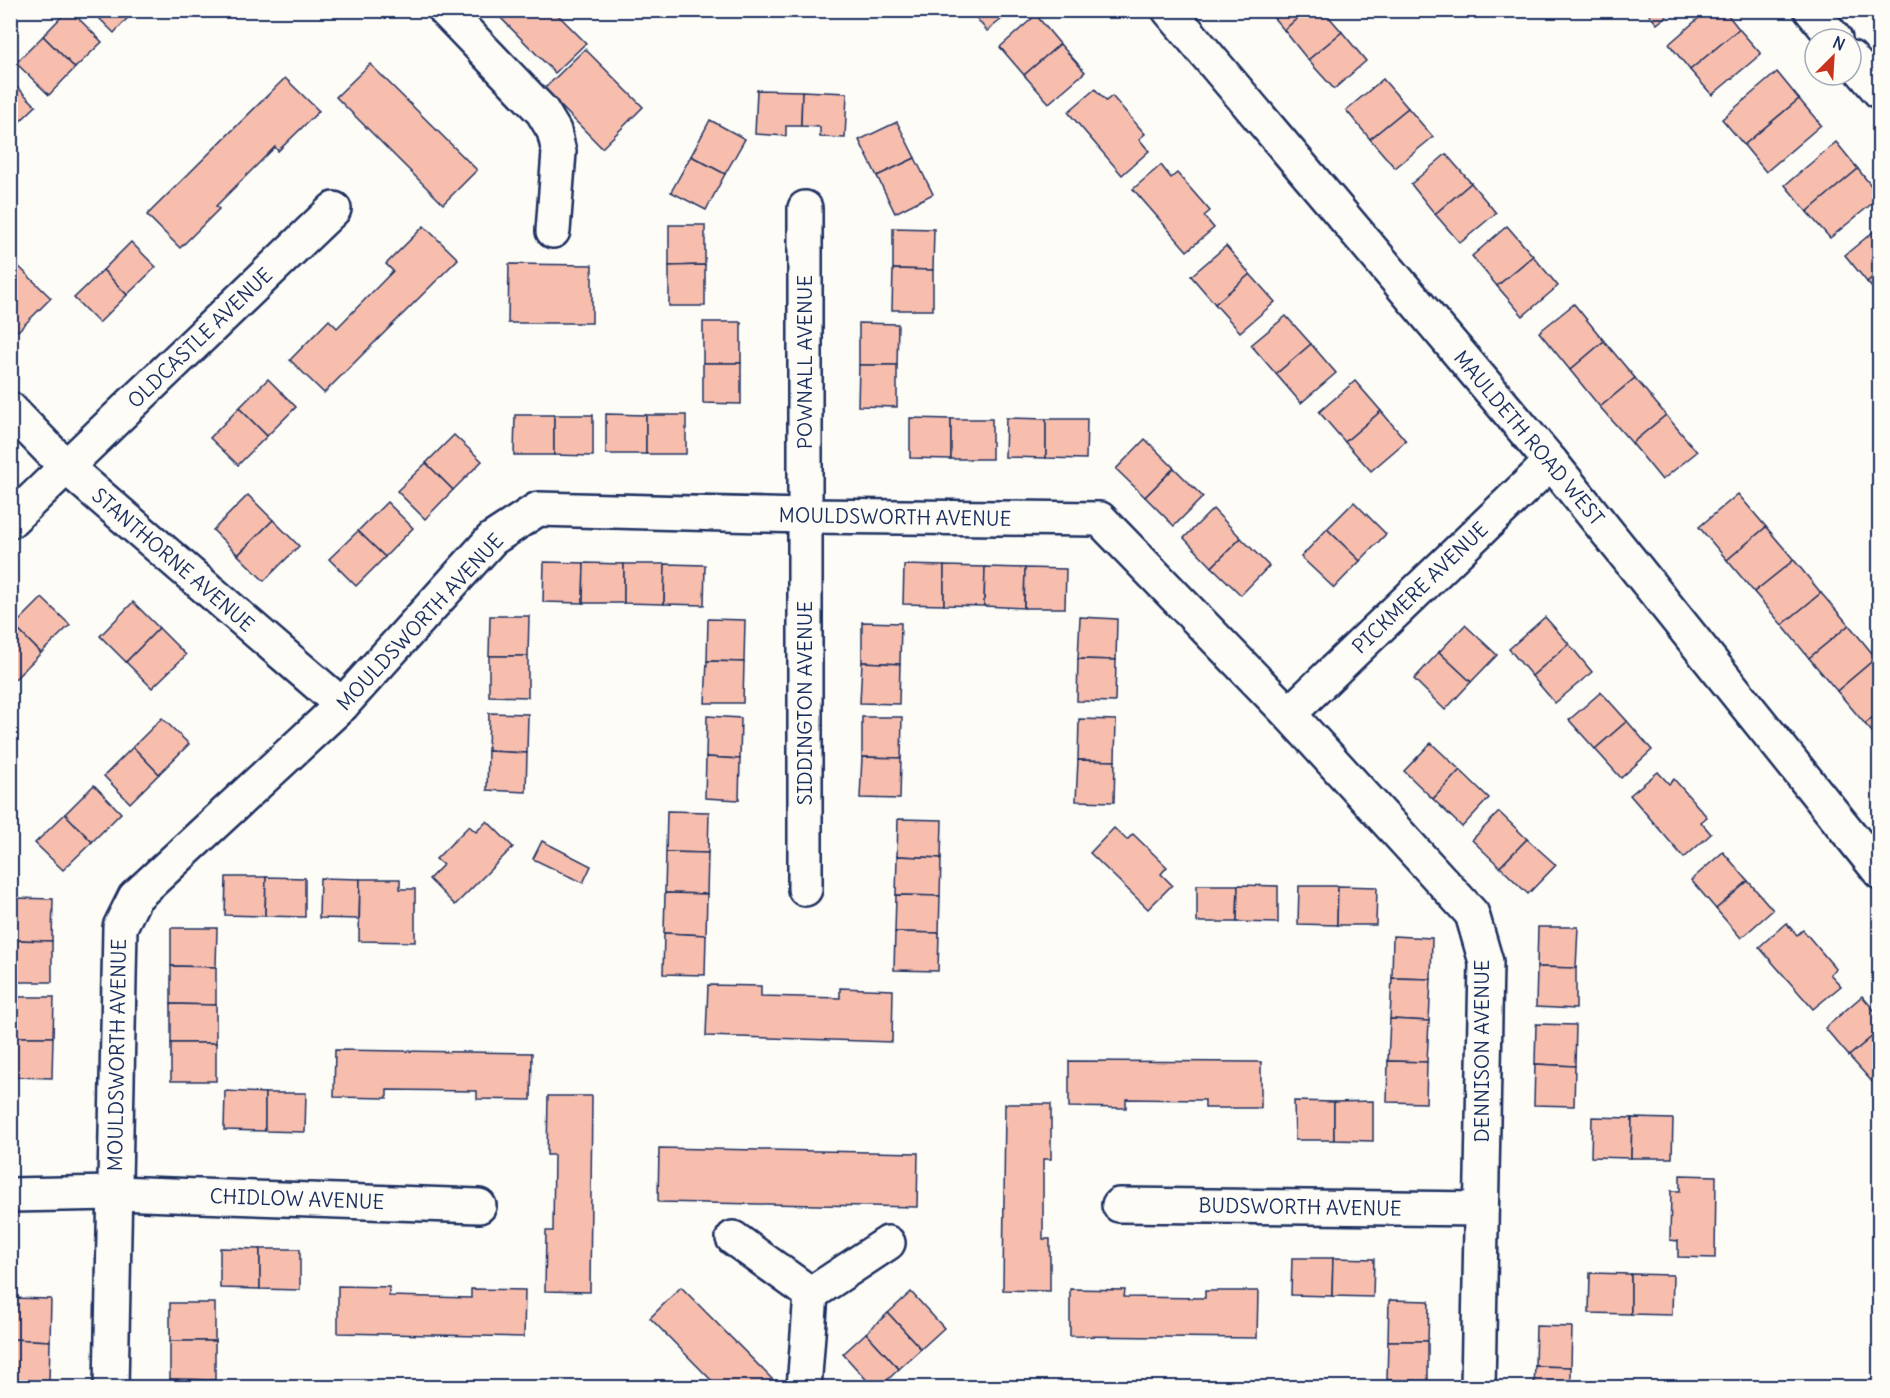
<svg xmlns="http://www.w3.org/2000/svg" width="1890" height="1398" font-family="Delius,sans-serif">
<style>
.building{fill:#f7beae;stroke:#1b2f5e;stroke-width:1.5}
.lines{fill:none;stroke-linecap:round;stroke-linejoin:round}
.minor-casing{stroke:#1b2f5e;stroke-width:38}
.minor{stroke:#fdfcf7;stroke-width:33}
.labels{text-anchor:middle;stroke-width:5;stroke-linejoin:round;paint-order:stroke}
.street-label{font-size:20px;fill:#1b2f5e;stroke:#fdfcf7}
</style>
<rect width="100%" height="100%" fill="#fdfcf7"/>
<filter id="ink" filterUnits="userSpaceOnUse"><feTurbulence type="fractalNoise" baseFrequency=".0167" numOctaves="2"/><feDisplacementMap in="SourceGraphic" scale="12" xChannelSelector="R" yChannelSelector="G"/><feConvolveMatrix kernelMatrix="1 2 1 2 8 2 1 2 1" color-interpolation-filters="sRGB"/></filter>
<g filter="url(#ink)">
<g class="building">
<polygon points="68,10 70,10 102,42 75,68 43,36"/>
<polygon points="91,10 135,10 114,33"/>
<polygon points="493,10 553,10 586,43 555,73"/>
<polygon points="970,10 1013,10 987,31"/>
<polygon points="1267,10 1307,10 1284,30"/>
<polygon points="1307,10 1323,10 1342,32 1308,60 1284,30"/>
<polygon points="1645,10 1674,10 1657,24"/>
<polygon points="1708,10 1724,10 1739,29 1690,70 1669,44"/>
<polygon points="1036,15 1060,44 1024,75 1000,47"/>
<polygon points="1739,29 1761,54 1712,95 1690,70"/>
<polygon points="1342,32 1366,61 1334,89 1308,60"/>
<polygon points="43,36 75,68 49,95 16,63"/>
<polygon points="1060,44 1085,72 1049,103 1024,75"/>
<polygon points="585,49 643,107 602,148 544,89"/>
<polygon points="370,64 477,170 443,204 336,97"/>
<polygon points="1777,72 1799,99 1744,145 1722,119"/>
<polygon points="285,78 319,111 278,151 275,147 216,206 219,209 180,248 147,215"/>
<polygon points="1383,79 1408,108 1370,139 1346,110"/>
<polygon points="10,80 36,106 10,131"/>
<polygon points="1095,89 1106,101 1112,96 1145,134 1139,139 1149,151 1122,175 1068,112"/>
<polygon points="757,90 802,91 801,126 786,126 786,136 755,134"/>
<polygon points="802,91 847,93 845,138 820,137 820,127 801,126"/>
<polygon points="1799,99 1821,125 1766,172 1744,145"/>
<polygon points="1408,108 1433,137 1395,168 1370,139"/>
<polygon points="710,120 745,139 725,174 691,156"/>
<polygon points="897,122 915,158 877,176 859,140"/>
<polygon points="1836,142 1858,169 1807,212 1785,185"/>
<polygon points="1446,154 1471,183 1435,214 1411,184"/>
<polygon points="691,156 725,174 706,210 671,192"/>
<polygon points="915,158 933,194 895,213 877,176"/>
<polygon points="1161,165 1171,178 1177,173 1210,211 1204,216 1214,228 1187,251 1133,189"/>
<polygon points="1858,169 1880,197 1830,238 1807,212"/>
<polygon points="1471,183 1496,213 1460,243 1435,214"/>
<polygon points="669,225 705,225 705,265 669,266"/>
<polygon points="424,226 458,259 324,393 290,360 329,320 337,328 393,271 386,264"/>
<polygon points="1507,226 1533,256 1497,286 1472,256"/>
<polygon points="1880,226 1880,271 1867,282 1845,255"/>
<polygon points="893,228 934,229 933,270 893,269"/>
<polygon points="131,242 156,267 127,295 103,270"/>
<polygon points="1226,246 1250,274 1215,304 1191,276"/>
<polygon points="1533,256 1558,286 1523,316 1497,286"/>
<polygon points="10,258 51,298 18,331 10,323"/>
<polygon points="509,264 592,265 592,323 508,323"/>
<polygon points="705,265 705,306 669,306 669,266"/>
<polygon points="893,269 933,270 933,310 892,310"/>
<polygon points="103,270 127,295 99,323 74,298"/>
<polygon points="1880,271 1880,297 1867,282"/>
<polygon points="1250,274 1275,302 1240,332 1215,304"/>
<polygon points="1574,304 1604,341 1570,370 1539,332"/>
<polygon points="1286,316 1311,344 1276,374 1251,345"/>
<rect x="703" y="322" width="38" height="41"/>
<polygon points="859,323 898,324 897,365 859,365"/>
<polygon points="1604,341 1635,378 1600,407 1570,370"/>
<polygon points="1311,344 1336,373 1301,403 1276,374"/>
<polygon points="703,363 741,363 741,404 703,403"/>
<polygon points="859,365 897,365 897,407 858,406"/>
<polygon points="1635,378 1666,415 1632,443 1600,407"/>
<polygon points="268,379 296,407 267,436 239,408"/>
<polygon points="1355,381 1381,411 1345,442 1319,412"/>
<polygon points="239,408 267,436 238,465 210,438"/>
<polygon points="1381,411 1406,441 1371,471 1345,442"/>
<polygon points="606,414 646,415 646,454 606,454"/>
<polygon points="515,415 554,415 554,455 514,455"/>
<polygon points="554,415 593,415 593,456 554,455"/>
<rect x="646" y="415" width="40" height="39"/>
<polygon points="1666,415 1697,452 1662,480 1632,443"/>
<polygon points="910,418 951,419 951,459 910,458"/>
<polygon points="1006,418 1046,419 1046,458 1005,457"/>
<rect x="951" y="419" width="41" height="40"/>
<polygon points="1046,419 1087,419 1086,459 1046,458"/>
<polygon points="454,435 482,461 453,490 426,463"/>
<polygon points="1145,439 1174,468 1145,497 1116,469"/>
<polygon points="426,463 453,490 425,519 397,491"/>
<polygon points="1174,468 1203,497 1174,526 1145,497"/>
<polygon points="1738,494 1766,527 1727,560 1699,527"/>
<polygon points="248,495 273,520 238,555 213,530"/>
<polygon points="387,502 413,528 385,557 358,531"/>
<polygon points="1354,502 1386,534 1360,561 1327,529"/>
<polygon points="1213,509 1241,538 1212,567 1184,538"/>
<polygon points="273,520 299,546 264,581 238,555"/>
<polygon points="1766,527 1794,560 1754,592 1727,560"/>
<polygon points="1327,529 1360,561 1334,588 1301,557"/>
<polygon points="358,531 385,557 356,586 329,559"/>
<polygon points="1241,538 1269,566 1241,595 1212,567"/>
<polygon points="1794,560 1821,593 1782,625 1754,592"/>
<polygon points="544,562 584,563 583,603 543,602"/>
<polygon points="584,563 624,564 624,603 583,603"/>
<polygon points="624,564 665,564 664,604 624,603"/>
<polygon points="665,564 705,565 704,605 664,604"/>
<polygon points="904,565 944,566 944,605 903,604"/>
<polygon points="944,566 985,567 984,606 944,605"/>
<polygon points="985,567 1025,568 1024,608 984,606"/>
<polygon points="1025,568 1066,569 1065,608 1024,608"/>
<polygon points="1821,593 1849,625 1809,658 1782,625"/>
<polygon points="42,598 70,625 41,653 14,626"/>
<polygon points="133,602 159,628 126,662 100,636"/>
<polygon points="490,616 529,616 528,656 489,656"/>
<polygon points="1080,617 1117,619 1116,660 1078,659"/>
<polygon points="1545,617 1569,644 1532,676 1509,649"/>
<polygon points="708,619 745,620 744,662 707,661"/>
<polygon points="862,622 901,623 900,664 862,662"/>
<polygon points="1465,625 1497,655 1471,682 1439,652"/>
<polygon points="1849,625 1876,658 1837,691 1809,658"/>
<polygon points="14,626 41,653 13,681 10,679 10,629"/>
<polygon points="159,628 186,655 152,688 126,662"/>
<polygon points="1569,644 1592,672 1555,703 1532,676"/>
<polygon points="1439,652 1471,682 1445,710 1414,679"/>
<polygon points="489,656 528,656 528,697 489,696"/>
<polygon points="1876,658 1880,662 1880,711 1865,724 1837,691"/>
<polygon points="1078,659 1116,660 1115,702 1077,701"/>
<polygon points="707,661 744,662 743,703 705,703"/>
<polygon points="862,662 900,664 899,704 860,703"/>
<polygon points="1601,692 1627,721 1595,749 1569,720"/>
<polygon points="1880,711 1880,741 1865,724"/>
<polygon points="489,713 528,714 527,753 488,751"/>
<polygon points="707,716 741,718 740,759 706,757"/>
<polygon points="862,717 902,717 901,758 862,757"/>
<polygon points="162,718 189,744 159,774 133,747"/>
<polygon points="1079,719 1116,720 1115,761 1078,760"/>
<polygon points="1627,721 1652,750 1621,778 1595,749"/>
<polygon points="1431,743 1460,770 1433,799 1404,771"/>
<polygon points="133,747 159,774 130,803 104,776"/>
<polygon points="488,751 527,753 526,792 487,790"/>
<polygon points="706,757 740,759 739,800 705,798"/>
<polygon points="862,757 901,758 900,799 860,798"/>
<polygon points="1078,760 1115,761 1114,802 1076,801"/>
<polygon points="1460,770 1489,798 1462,827 1433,799"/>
<polygon points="1658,772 1669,784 1674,779 1707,817 1701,822 1711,834 1684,858 1630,795"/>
<polygon points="94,785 121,813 92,842 65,814"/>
<polygon points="667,811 709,812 708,853 666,852"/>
<polygon points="1499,812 1527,839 1500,867 1472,840"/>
<polygon points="65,814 92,842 63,870 35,843"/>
<polygon points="898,819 942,820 941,858 897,856"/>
<polygon points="487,821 513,847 455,905 429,879 443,865 436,859 469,826 476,832"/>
<polygon points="1114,828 1127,840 1133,834 1167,867 1161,874 1172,885 1148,909 1090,853"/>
<polygon points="1527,839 1556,865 1528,894 1500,867"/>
<polygon points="542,841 591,866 583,883 533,859"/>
<polygon points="666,852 708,853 707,894 665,893"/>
<polygon points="1723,852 1748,881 1716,909 1691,880"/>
<polygon points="897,856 941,858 940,896 896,895"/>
<polygon points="226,877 266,877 265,916 225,915"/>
<polygon points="266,877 305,878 305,917 265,916"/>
<polygon points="320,878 360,879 359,919 319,918"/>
<polygon points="360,879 400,879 400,889 415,889 415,942 359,941"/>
<polygon points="1748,881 1773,910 1741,938 1716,909"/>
<polygon points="1197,885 1238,885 1237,922 1197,922"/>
<polygon points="1238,885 1278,886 1278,923 1237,922"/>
<polygon points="1299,886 1338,886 1337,925 1298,924"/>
<polygon points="1338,886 1377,887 1376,925 1337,925"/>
<polygon points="665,893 707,894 706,935 664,933"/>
<polygon points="896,895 940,896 939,933 895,932"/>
<polygon points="15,898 53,899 52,941 14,940"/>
<polygon points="1786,923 1797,935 1803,930 1836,969 1830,974 1841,986 1813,1009 1759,947"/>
<polygon points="1538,927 1578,927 1576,968 1537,967"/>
<polygon points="171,928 217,928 216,967 171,966"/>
<polygon points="895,932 939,933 938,971 894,970"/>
<polygon points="664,933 706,935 705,975 663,974"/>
<polygon points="1393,936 1432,938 1431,979 1392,978"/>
<polygon points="14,940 52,941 52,982 14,982"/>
<polygon points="171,966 216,967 216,1005 171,1004"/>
<polygon points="1537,967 1576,968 1576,1009 1536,1007"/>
<polygon points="1392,978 1431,979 1429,1021 1390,1019"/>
<polygon points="708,985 761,986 761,996 840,998 840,988 893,990 892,1042 706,1036"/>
<polygon points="1862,996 1880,1017 1880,1030 1849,1056 1825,1028"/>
<polygon points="16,997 54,997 53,1037 15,1037"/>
<polygon points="171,1004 216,1005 216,1043 171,1043"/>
<polygon points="1390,1019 1429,1021 1427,1062 1388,1061"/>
<polygon points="1536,1024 1576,1025 1575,1066 1535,1064"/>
<polygon points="1880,1030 1880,1079 1874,1084 1849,1056"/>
<polygon points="15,1037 53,1037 52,1078 14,1077"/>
<rect x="171" y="1043" width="45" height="38"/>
<polygon points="335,1050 532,1053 531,1100 477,1099 477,1091 387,1090 387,1098 334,1097"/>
<polygon points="1069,1061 1261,1062 1261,1108 1205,1108 1205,1100 1126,1099 1126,1108 1069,1107"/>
<polygon points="1388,1061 1427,1062 1426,1103 1387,1102"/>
<polygon points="1535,1064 1575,1066 1574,1106 1534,1105"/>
<polygon points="225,1091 265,1093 265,1131 224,1130"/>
<polygon points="265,1093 306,1093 305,1132 265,1131"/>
<polygon points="548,1096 592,1096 590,1292 545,1291 546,1231 553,1231 554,1155 547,1155"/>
<polygon points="1294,1101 1334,1102 1334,1140 1295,1140"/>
<polygon points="1373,1101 1373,1141 1334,1140 1334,1102"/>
<polygon points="1005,1104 1051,1104 1051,1159 1043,1159 1043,1239 1050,1239 1050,1291 1003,1290"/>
<polygon points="1592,1117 1632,1118 1631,1158 1591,1157"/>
<polygon points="1632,1118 1673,1119 1672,1158 1631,1158"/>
<polygon points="659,1148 918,1153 917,1207 658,1202"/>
<polygon points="1680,1175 1716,1176 1715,1258 1678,1257 1678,1241 1670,1240 1671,1191 1680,1191"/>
<polygon points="220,1248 260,1249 260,1289 220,1288"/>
<polygon points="260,1249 300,1249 300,1290 260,1289"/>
<polygon points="1292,1258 1333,1258 1332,1296 1291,1295"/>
<polygon points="1333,1258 1374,1259 1373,1297 1332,1296"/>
<polygon points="1590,1273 1631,1274 1631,1314 1589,1313"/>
<polygon points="1631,1274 1673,1275 1672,1315 1631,1314"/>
<polygon points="338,1286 389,1287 389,1296 471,1298 471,1289 525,1290 524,1337 338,1333"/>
<polygon points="681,1287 780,1387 779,1388 719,1388 650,1318"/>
<polygon points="1070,1289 1125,1290 1124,1297 1205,1298 1205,1291 1258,1291 1257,1338 1070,1336"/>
<polygon points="911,1292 944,1328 921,1349 888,1313"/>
<polygon points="11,1298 51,1299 50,1341 10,1339"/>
<polygon points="1389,1300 1429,1301 1428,1341 1388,1341"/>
<rect x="170" y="1303" width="45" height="38"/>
<polygon points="888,1313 921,1349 899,1369 866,1333"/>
<polygon points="1536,1326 1572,1327 1571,1367 1535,1366"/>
<polygon points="866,1333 899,1369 879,1388 874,1388 843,1354"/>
<polygon points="10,1339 50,1341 49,1382 10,1381"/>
<polygon points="170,1341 215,1341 215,1380 170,1379"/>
<polygon points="1388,1341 1428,1341 1428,1381 1387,1380"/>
<polygon points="1535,1366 1571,1367 1571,1388 1534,1388"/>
<polygon points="170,1379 215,1380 215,1388 170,1388"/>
<polygon points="1387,1380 1428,1381 1428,1388 1387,1388"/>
</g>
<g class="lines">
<g class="minor-casing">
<g id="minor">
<polyline points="445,10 542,111 554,131 559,152 553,231"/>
<polyline points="1169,10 1551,462 1880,872"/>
<polyline points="1811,10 1835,39"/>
<polyline points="1851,58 1880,92"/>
<polyline points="805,208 805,889"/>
<polyline points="10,409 65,466 342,705"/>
<polyline points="10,521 334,209"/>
<polyline points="1289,714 1551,462"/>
<polyline points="10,1195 115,1193 479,1206"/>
<polyline points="1119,1205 1481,1209"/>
<polyline points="733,1238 811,1294 888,1243"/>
<polyline points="111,1388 120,927 135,897 342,705 492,539 538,509 804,516 1100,519 1289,714 1472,914 1486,962 1478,1388"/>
<polyline points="804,1388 811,1294"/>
</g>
</g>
<use href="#minor" class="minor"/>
</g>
</g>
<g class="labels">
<g class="street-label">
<text transform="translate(200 338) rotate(-44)" y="7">OLDCASTLE AVENUE</text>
<text transform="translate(805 362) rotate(-90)" y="7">POWNALL AVENUE</text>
<text transform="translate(1529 438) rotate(50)" y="7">MAULDETH ROAD WEST</text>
<text transform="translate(895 517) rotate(1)" y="7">MOULDSWORTH AVENUE</text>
<text transform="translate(173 560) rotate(41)" y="7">STANTHORNE AVENUE</text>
<text transform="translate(1420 588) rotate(-44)" y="7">PICKMERE AVENUE</text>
<text transform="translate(420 622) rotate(-47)" y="7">MOULDSWORTH AVENUE</text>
<text transform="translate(805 703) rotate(-90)" y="7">SIDDINGTON AVENUE</text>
<text transform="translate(1482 1051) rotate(-90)" y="7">DENNISON AVENUE</text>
<text transform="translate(117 1055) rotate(-89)" y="7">MOULDSWORTH AVENUE</text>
<text transform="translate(297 1199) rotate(2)" y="7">CHIDLOW AVENUE</text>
<text transform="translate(1300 1207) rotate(1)" y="7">BUDSWORTH AVENUE</text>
</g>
</g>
<rect width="1890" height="1398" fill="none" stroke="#fdfcf7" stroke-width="36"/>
<rect x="18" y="18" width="1854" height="1362" fill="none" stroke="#1b2f5e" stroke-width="2" filter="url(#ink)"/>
<g transform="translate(1833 57) rotate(24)"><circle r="28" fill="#fdfcf7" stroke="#a3aaba" stroke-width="1.5"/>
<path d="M0-4.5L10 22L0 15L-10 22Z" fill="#c8321e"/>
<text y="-9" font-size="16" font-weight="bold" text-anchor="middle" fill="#1b2f5e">N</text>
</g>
</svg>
